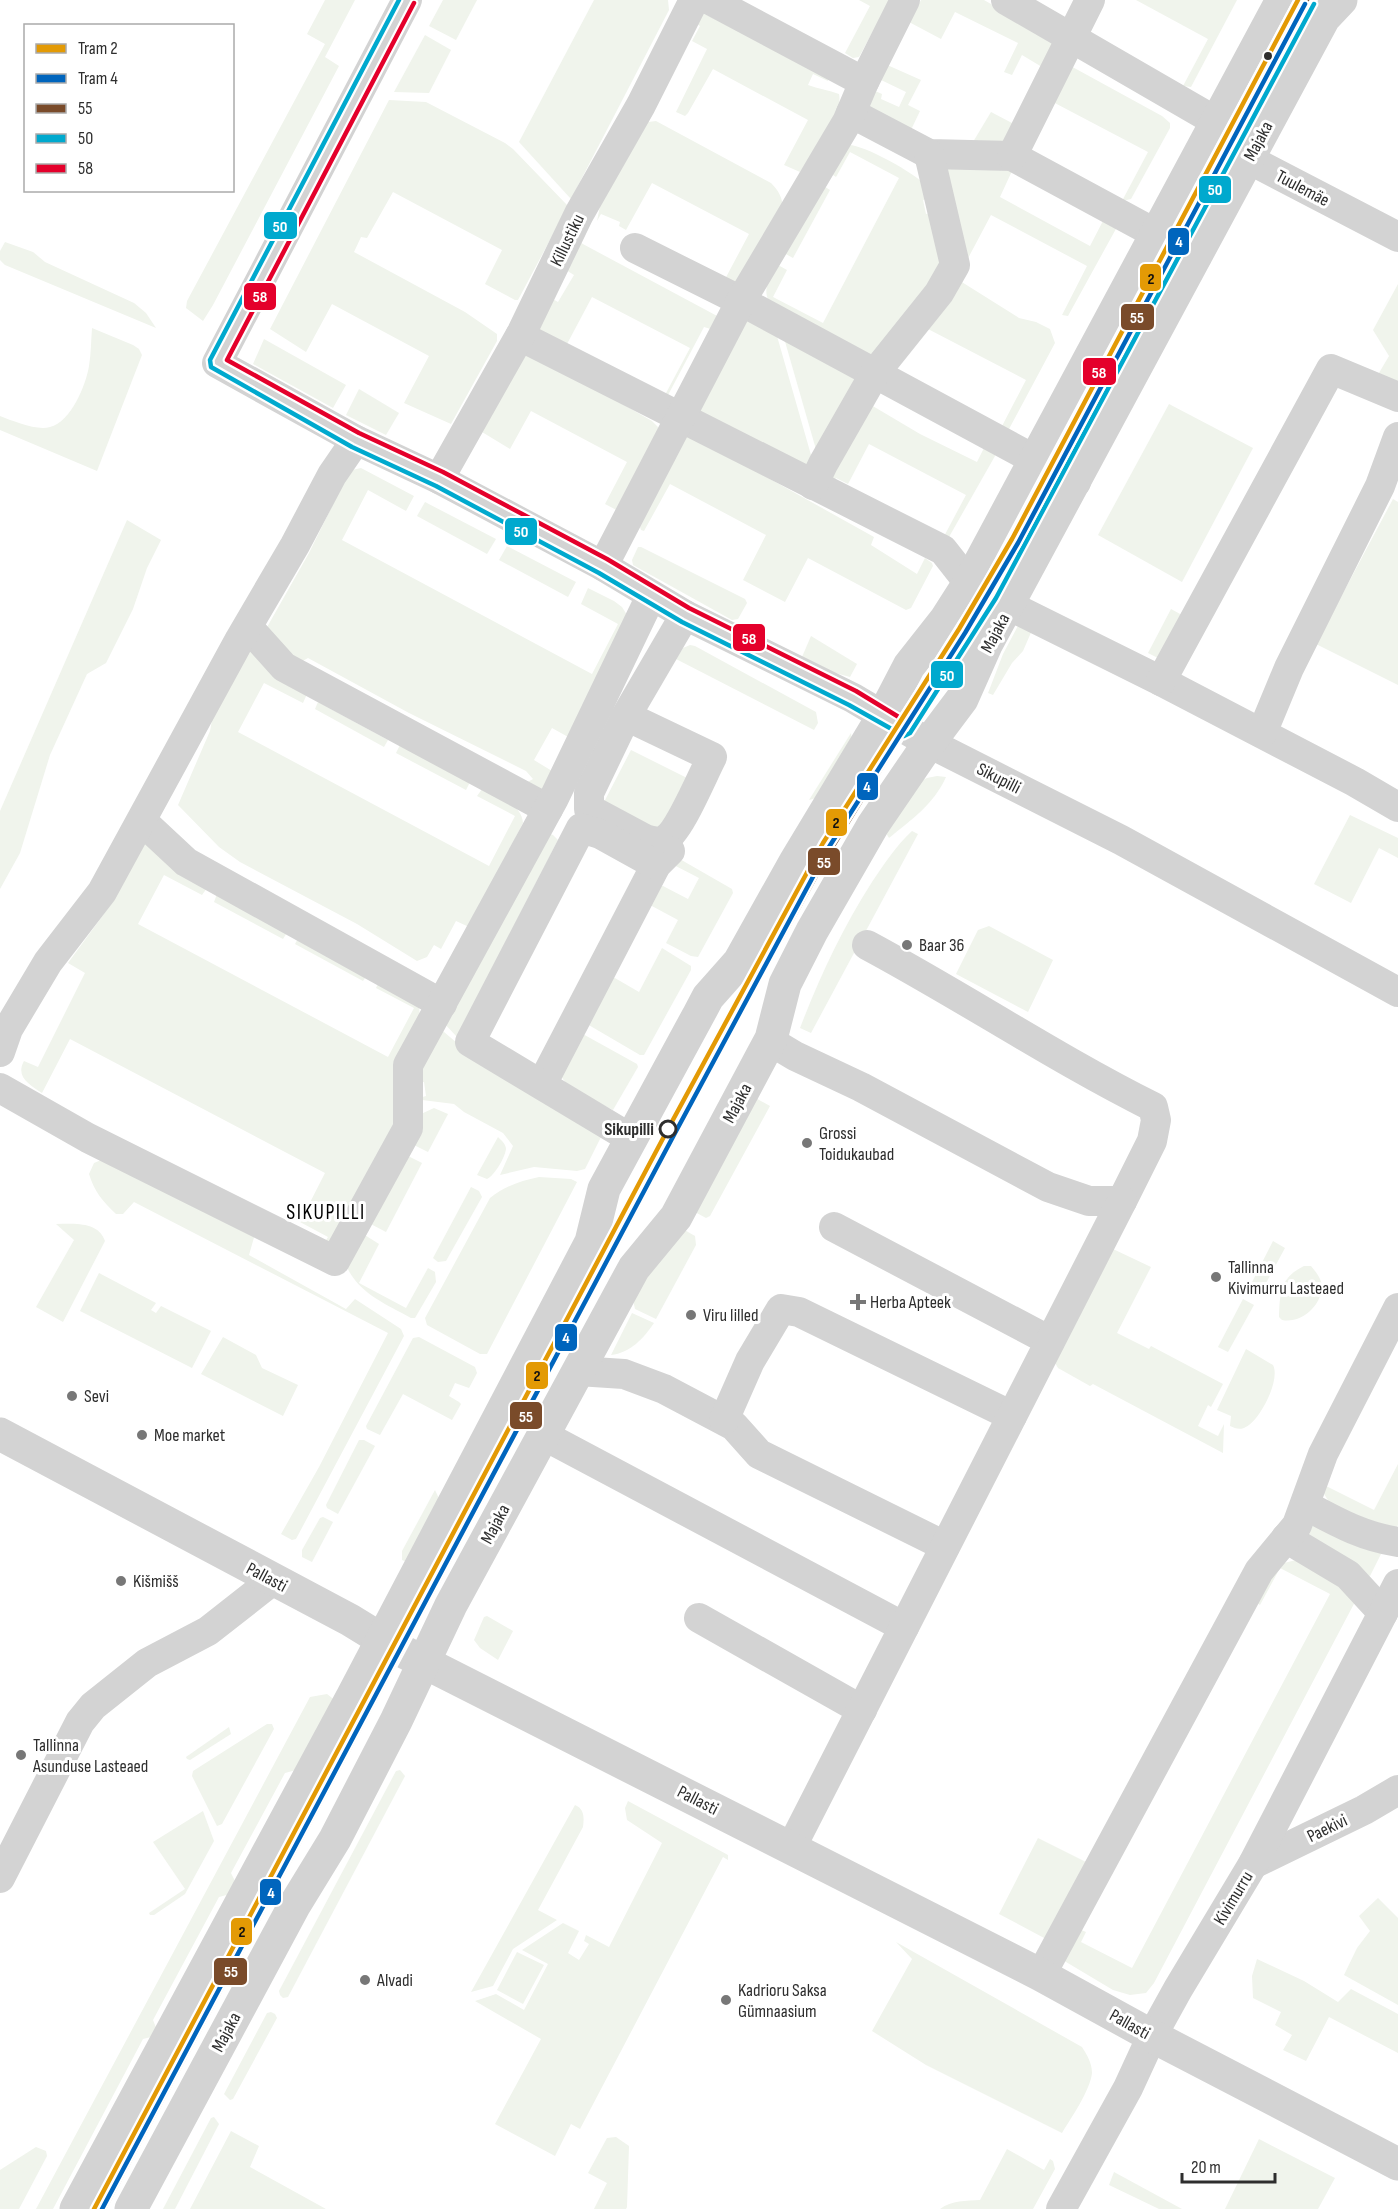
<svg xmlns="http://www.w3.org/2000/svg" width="1398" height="2209" font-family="'Sofia Sans Condensed',sans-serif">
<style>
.green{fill:#f0f4ec}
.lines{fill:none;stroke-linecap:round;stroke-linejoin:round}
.minor{stroke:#d3d3d3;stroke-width:30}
.tertiary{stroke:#d3d3d3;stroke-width:33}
.bus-1-casing{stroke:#fff;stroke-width:9}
.bus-2-casing{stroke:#fff;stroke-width:9}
.bus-3-casing{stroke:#fff;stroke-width:9}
.bus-1{stroke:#7a4b2a;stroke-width:4.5}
.bus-2{stroke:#00a9ce;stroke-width:4.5}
.bus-3{stroke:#e4002b;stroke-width:4.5}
.tram-1-casing{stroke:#fff;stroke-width:9}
.tram-2-casing{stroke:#fff;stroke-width:9}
.tram-1{stroke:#e39a05;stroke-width:4.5}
.tram-2{stroke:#0065bd;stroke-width:4.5}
.bus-dot{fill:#2e2e2e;stroke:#fff;stroke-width:2}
.poi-dot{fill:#777;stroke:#fff;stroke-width:2}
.stop-dot{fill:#fff;stroke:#2e2e2e;stroke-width:3}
.labels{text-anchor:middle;stroke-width:6;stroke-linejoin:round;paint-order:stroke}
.street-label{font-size:18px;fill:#2e2e2e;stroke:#fff}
.poi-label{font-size:18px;fill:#2e2e2e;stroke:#fff;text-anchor:start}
.stop-label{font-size:18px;font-weight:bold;fill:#2e2e2e;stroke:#fff;text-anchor:end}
.quarter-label{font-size:21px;letter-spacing:1.5px;fill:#000;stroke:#fff}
.line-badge{stroke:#fff;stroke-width:2}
.badge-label{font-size:16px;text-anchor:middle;font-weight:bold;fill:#fff}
.pale-badge-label{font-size:16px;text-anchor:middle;font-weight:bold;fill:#111}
</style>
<rect width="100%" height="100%" fill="#fff"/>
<g class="green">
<polygon points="325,0 355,0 325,57 339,66 213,305 203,321 186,308 187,301 325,44 307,34"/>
<polygon points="443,0 477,0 456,40 429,26"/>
<polygon points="594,0 668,0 669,10 571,199 519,142"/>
<polygon points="859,0 890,0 859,57 853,58 845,53 870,6"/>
<polygon points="921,0 984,0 1054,40 1047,70 1022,55 1012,75 1004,72 1018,43 955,12 941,39 909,22"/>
<polygon points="1136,0 1237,0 1191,87 1183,86 1208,39"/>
<path d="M701,12L827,75L828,81L813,74L808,85C818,89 829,90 839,94C844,113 810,156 800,172L784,165L808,120L713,69L688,113L685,116L676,112L707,49L692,41L700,26L695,23Z"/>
<polygon points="425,35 451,50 429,93 394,92"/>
<polygon points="885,64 921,80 908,105 920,111 910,132 868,106 873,90 882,94 881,99 899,107 906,92 879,79"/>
<polygon points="1067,64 1162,116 1170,123 1170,128 1131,199 1122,201 1148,152 1051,101"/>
<polygon points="389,100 426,102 505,143 513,149 568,206 518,300 515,300 485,284 502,250 393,192 367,238 361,237 354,252 465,312 497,334 497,341 451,424 404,403 429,356 332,304 306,352 270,329"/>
<polygon points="991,112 1012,123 1016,127 1004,143 973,142"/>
<path d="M656,121L771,183C779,191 782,197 783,208L739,284L724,281L749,234L652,183L626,230L619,226L620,222L601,214L597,221L600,206L648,122Z"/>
<path d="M849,145C864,145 915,173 925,185C928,188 929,193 931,198L923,200L926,214L935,212L939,232L940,272L875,361L769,302C762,287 770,278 778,265L787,270L773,297L823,323L899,178L850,152L836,177L830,173Z"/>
<polygon points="945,165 1012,171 1000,197 1090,246 1105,217 1117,227 1068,316 1062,315 1087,266 991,215 965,264"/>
<polygon points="822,185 830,190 793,258 784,253"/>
<polygon points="5,242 33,252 45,262 134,303 146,313 156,328 5,265 0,260 0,251"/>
<polygon points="581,243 719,317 714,330 704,327 667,397 665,395 690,348 592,297 567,344 539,336 537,326 551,298 558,302 574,275 566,270"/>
<polygon points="957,279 1019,318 1036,322 1050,329 1055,343 1009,429 1001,428 1026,380 928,329"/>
<polygon points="1398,284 1398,391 1376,378 1389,356 1373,330"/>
<polygon points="748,319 775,329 811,455 808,470 693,410"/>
<path d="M92,328L133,345L139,349L142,355L97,471L0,430V416C13,421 37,431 50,427C71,422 86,385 89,366C91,354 91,341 92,328Z"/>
<polygon points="782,331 860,377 817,453"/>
<polygon points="264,339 346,385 333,408 253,364"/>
<polygon points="522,353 556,366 652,421 658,427 659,433 626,515 605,504 627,462 531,411 510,449 482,432"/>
<polygon points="359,389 399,413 386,435 346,415"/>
<polygon points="866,402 920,434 977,462 985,446 995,447 995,456 945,544 941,542 966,495 869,444 848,484 836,478 831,487 823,472"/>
<polygon points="1169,404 1253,448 1182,582 1098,535"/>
<polygon points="684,431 874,537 871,545 917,574 925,558 932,563 933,566 911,608 906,610 808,558 785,602 743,580 766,535 670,484 644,531 641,530 640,527"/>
<polygon points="361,468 414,496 406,511 368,490 342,540 592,674 618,624 581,604 588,588 614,601 622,607 627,615 570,738 552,728 534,760 552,771 543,790 515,789 533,779 526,771 409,713 308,658 292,667 262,636 309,553 345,480 352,470"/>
<polygon points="1393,499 1398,502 1398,685 1316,644"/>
<polygon points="425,502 496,539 487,554 417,516"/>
<polygon points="127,520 161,540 147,568 133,609 106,663 87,674 50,755 20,853 0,889 0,811"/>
<polygon points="507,546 576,582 568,597 499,560"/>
<polygon points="638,547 641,547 745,599 747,603 738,619 732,620 633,565 632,560"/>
<polygon points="1171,609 1182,615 1160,659 1148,653"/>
<polygon points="1020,622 1033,628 1023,651 1012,663 993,695 988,693 1003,654"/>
<polygon points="811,636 857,664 850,677 828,671 802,657"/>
<polygon points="690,645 695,646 816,712 818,723 814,730 676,659 683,648"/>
<path d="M249,651L258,653L307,694L303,703L264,683L238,732L489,866L515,816L477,796L482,789C497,796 522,804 523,823L469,927L456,921L441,949L434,945L427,957L417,961L357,924L240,862L219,847L178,805L210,731L214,709Z"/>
<polygon points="318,702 388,740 384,747 315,709"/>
<polygon points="851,733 852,743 824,796 809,800"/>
<polygon points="400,745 470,782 466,790 396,753"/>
<polygon points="631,750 693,781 660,837 602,806"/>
<path d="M937,776L946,777C934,804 911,820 889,838L883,828L915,784L927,778Z"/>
<polygon points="1350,815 1398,838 1398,858 1379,848 1351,903 1314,884"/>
<path d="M912,831L918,834L811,1033L800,1028C820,976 842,929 872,882C885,863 895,847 912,831Z"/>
<polygon points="548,833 553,835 558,840 457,1037 441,1020"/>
<path d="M148,835L207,888L202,895L164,875L138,924L388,1057L414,1008L376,988L380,980L419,1005L420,1019L400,1112L336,1243H324L328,1237L300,1222L325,1173L70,1039L42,1093C30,1085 15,1077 24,1061L38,1067L85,973L68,963L109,907Z"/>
<polygon points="678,858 732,889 733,893 698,957 691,956 666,943 678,920 650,905 656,887 663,886 688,899 699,878 668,862"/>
<polygon points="217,894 288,931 283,939 214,902"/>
<polygon points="989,926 1053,960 1028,1012 956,974 978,930"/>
<polygon points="299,937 368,974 363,981 295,944"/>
<polygon points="662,948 691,966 691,970 644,1055 640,1055 587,1024 608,974 639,992"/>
<polygon points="437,1026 457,1043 602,1135 585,1169 577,1171 534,1167 500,1175 513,1146 503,1133 464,1112 454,1104 422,1100 419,1098 426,1096 424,1082 417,1083"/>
<polygon points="581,1033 637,1064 638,1067 613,1110 570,1088 559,1074"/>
<polygon points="752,1096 770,1106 710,1216 706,1218 693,1211"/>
<polygon points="434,1108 448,1114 428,1152 408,1142 421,1114"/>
<path d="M498,1137C501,1140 506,1144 506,1149C505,1158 494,1176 487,1179L477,1175Z"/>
<polygon points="402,1153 422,1163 386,1232 365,1221"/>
<path d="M106,1158L255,1234L249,1255L346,1309L355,1299L401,1329L404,1336L296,1539L292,1540L281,1534L319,1467L388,1333L134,1202L123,1214H116C103,1202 94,1191 89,1174L94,1163Z"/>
<path d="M539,1177L571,1179L577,1182L487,1354H480L427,1325L425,1318L490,1198C505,1186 520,1181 539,1177Z"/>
<polygon points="471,1187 479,1191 482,1197 446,1261 438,1262 433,1258"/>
<path d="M56,1224C73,1224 98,1221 105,1241L63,1322L36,1307L74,1240Z"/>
<polygon points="681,1228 695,1236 696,1245 656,1319 635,1309 631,1291"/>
<path d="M360,1232L379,1244L359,1283L406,1308L428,1268L435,1272L436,1282L415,1318H411C384,1303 355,1292 344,1260Z"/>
<polygon points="1273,1241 1285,1248 1259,1296 1248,1290"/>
<polygon points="1113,1249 1151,1267 1117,1333 1149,1349 1151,1346 1223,1384 1211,1407 1208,1405 1198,1426 1218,1436 1224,1424 1223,1453 1093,1384 1090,1386 1058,1368 1054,1361"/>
<path d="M1304,1266H1311C1315,1271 1322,1279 1322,1287C1321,1306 1301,1324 1282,1320L1279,1317C1280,1292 1280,1278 1304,1266Z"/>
<polygon points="99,1273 156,1303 151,1310 156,1313 161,1306 211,1331 192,1368 80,1311"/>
<polygon points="1243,1299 1254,1305 1228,1352 1218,1347"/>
<path d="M632,1313L654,1323C644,1338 630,1353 611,1355Z"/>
<polygon points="223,1337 256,1355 262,1368 298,1385 283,1416 201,1374"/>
<polygon points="419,1337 475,1367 477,1373 469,1388 455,1383 449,1396 459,1402 461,1404 452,1420 403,1394 380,1435 367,1429 366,1426 413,1338"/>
<path d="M1246,1349L1273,1365C1281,1380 1259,1423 1244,1428C1238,1430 1235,1428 1230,1426L1231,1416L1217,1410Z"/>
<polygon points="359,1440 364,1440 375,1446 338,1514 327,1508 326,1505"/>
<polygon points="1398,1464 1398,1525 1396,1528 1383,1530 1331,1505 1319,1486 1322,1484 1374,1510"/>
<polygon points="435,1490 442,1505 409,1563 402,1560 402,1551"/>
<polygon points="323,1517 333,1522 312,1562 302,1557 302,1550 320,1518"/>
<polygon points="1306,1520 1382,1552 1370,1576 1301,1540"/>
<polygon points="1300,1559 1327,1568 1356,1600 1154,1983 1146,1993 1130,1995 1113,1990 1061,1959 1077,1928 1086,1932 1081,1942 1132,1968 1330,1594 1280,1568 1260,1605 1251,1599 1280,1564"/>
<polygon points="487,1616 513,1631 498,1660 480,1648 474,1640 484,1617"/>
<polygon points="327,1694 336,1701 300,1769 285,1773 231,1873 238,1887 234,1893 219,1897 153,2020 159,2035 143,2039 53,2209 36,2209 310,1697"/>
<polygon points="267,1724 272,1724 274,1729 222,1824 217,1826 192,1776 193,1771"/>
<polygon points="229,1727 231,1734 190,1760 187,1759 186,1757"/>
<polygon points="400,1770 405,1776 288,1997 283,1998 280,1995 279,1991 396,1771"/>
<polygon points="628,1801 717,1849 728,1855 728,1860 723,1857 580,2129 571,2124 555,2156 495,2124 541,2039 475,2001 496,1994 524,2010 548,1964 522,1950 563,1923 579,1931 568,1953 579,1960 589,1944 584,1941 586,1935 609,1947 662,1843 627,1820 625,1808"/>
<path d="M575,1805C585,1809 584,1819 583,1827L538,1910L557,1920L513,1949L493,1986L471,1992Z"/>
<polygon points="203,1811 214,1841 185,1894 154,1915 150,1915 149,1913 185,1889 153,1842"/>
<polygon points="1038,1838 1086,1862 1046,1939 999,1914"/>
<polygon points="1378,1898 1398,1918 1398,2005 1344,1975 1357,1948 1370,1931 1359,1916"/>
<path d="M896,1942L1082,2047C1087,2055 1092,2063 1092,2073C1090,2091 1071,2118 1062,2133L926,2065L872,2031L912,1959Z"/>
<polygon points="517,1952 544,1965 523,2004 497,1990"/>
<polygon points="1257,1959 1304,1981 1338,2002 1351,1989 1398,2014 1398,2053 1329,2017 1306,2061 1283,2050 1292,2035 1275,2025 1281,2012 1253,1998 1252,1976"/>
<polygon points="271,2012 275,2014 277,2018 233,2099 230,2100 224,2094 267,2013"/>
<polygon points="214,2117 219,2124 175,2209 163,2209 211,2118"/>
<polygon points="231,2131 259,2146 250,2167 326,2209 190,2209"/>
<polygon points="616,2137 629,2146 627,2207 626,2209 594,2209 607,2183 588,2173 607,2138"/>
<polygon points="1259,2139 1335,2178 1318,2209 1225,2209"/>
<polygon points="36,2147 46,2151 47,2156 19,2209 0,2209 0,2170"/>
<path d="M1007,2149L1044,2170L1050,2159L1053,2161L1055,2169L1033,2209H940C952,2200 966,2201 980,2200Z"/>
<polygon points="1114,2172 1182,2209 1159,2209 1109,2185"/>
</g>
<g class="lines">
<g class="minor">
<polyline points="407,0 217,363 356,440 439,479 603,566 685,615 853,698 929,743 1121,840 1398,992"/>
<polyline points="710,0 864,82"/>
<polyline points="1006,0 1217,122"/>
<polyline points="851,113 929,154 1012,156 1197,256"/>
<polyline points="1208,138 1398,237"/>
<polyline points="1012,156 1090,0"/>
<polyline points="635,248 741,301 1076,482"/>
<polyline points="520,336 943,550 969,583 1022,612 1161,681 1355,782 1398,807"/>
<polyline points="439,479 522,332 579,214 641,105 694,0"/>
<polyline points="813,485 823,464 875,373 939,293 955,265 929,154"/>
<polyline points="603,566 741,301 847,122 864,82 905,0"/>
<polyline points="248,627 284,667 548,809"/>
<polyline points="1161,681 1331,369 1398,397"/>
<path d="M626,716L712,757C703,774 679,833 664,840C657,843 651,841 645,839L589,809V793L626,716L685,615"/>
<polyline points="1262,733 1289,668 1380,486 1398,437"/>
<polyline points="142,821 186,862 442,1004"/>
<path d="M770,1041L795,1056L861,1087L1048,1187L1089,1201H1122L1152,1141L1156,1120L1153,1107C1055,1058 964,997 867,945"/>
<polyline points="0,1052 8,1029 48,962 102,892 240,639 295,545 332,475 356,440"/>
<polyline points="542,1084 656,865 670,851"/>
<polyline points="0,1088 88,1138 335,1261 408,1128 408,1065 554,798 651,596"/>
<polyline points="630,1138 470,1042 581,828 600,834 656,865"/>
<polyline points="834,1227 1050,1341"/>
<polyline points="578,1371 624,1374 664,1389 734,1426 759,1454 945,1546"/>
<polyline points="724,1420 750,1361 781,1309 799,1312 1012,1416"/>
<polyline points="543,1435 904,1627"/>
<path d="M1305,1505C1337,1522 1361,1536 1398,1542"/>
<polyline points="1286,1538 1348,1575 1383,1613"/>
<polyline points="699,1618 862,1710"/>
<polyline points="791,1848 1122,1201"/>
<polyline points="1253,1864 1364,1810 1398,1790"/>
<polyline points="0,1878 80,1722 93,1706 147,1663 208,1631 273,1580"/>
<polyline points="1041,1975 1259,1571 1297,1525 1323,1454 1398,1308"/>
<polyline points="1061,2209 1128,2088 1152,2036 1178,1989 1253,1864 1398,1584"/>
</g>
<g class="tertiary">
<polyline points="0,1434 350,1620 394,1647 1041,1975 1152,2036 1398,2164"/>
<polyline points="76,2209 352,1697 591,1242 604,1189 699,1014 708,997 739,962 795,862 883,716 909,666 946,619 969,583 1282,0"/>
<polyline points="131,2209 294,1906 335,1839 396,1721 451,1605 634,1268 676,1217 765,1050 771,1039 785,984 812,931 873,825 929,743 962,699 986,645 1324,18 1341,0"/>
</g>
<g class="bus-1-casing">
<polyline id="bus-1" points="104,2209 731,1031 828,854 989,594 1307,0"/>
</g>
<g class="bus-2-casing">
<polyline id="bus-2" points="399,0 210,360 211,367 352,447 436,486 599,573 682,622 849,705 904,736 910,733 996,598 1314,4"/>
</g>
<g class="bus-3-casing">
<polyline id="bus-3" points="414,3 227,360 359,433 443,472 607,559 689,608 856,691 902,719 983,590 1298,0"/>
</g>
<use href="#bus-1" class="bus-1"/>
<use href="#bus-2" class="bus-2"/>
<use href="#bus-3" class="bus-3"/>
<g class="tram-1-casing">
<polyline id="tram-1" points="94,2209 668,1129 823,843 959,629 1012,539 1298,0"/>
</g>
<g class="tram-2-casing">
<polyline id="tram-2" points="102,2209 675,1133 829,847 965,633 1018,543 1305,4"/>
</g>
<use href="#tram-1" class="tram-1"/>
<use href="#tram-2" class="tram-2"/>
</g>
<circle class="bus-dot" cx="1268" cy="56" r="5"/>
<g class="poi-dot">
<circle cx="907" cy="945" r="6"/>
<circle cx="807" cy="1143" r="6"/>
<circle cx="1216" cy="1277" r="6"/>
<path d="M855 1293h6v6h6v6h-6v6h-6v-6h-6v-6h6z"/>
<circle cx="691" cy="1315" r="6"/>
<circle cx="72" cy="1396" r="6"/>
<circle cx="142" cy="1435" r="6"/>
<circle cx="121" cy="1581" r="6"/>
<circle cx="21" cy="1755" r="6"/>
<circle cx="365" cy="1980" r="6"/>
<circle cx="726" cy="2000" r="6"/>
</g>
<circle class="stop-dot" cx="668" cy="1129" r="8"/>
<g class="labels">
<g class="street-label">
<text transform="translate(1258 141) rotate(-62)" y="6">Majaka</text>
<text transform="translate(1303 188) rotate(28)" y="6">Tuulemäe</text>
<text transform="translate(567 240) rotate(-64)" y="6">Killustiku</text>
<text transform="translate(995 633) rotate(-62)" y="6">Majaka</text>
<text transform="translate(999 778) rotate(27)" y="6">Sikupilli</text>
<text transform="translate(737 1103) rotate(-62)" y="6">Majaka</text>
<text transform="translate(495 1524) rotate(-62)" y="6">Majaka</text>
<text transform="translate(267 1577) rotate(28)" y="6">Pallasti</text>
<text transform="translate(698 1800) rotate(27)" y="6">Pallasti</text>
<text transform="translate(1327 1828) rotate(-26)" y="6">Paekivi</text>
<text transform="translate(1233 1898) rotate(-59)" y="6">Kivimurru</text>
<text transform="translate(1130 2024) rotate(29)" y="6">Pallasti</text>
<text transform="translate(226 2032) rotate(-62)" y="6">Majaka</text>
</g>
<g class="poi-label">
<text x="919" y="951">Baar 36</text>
<text x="819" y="1139">Grossi<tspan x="819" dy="21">Toidukaubad</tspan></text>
<text x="1228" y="1273">Tallinna<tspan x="1228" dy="21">Kivimurru Lasteaed</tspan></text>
<text x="870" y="1308">Herba Apteek</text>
<text x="703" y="1321">Viru lilled</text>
<text x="84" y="1402">Sevi</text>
<text x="154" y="1441">Moe market</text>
<text x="133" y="1587">Kišmišš</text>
<text x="33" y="1751">Tallinna<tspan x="33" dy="21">Asunduse Lasteaed</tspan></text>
<text x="377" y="1986">Alvadi</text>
<text x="738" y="1996">Kadrioru Saksa<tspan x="738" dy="21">Gümnaasium</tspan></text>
</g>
<g class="stop-label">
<text x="654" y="1135">Sikupilli</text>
</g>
<g class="quarter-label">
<text x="326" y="1219">SIKUPILLI</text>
</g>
</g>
<g class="line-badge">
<rect x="1198" y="175" width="34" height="29" rx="6" fill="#00a9ce"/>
<rect x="263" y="211" width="35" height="29" rx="6" fill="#00a9ce"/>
<rect x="1167" y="227" width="23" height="29" rx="6" fill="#0065bd"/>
<rect x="1139" y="263" width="23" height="29" rx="6" fill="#e39a05"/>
<rect x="243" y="282" width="34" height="29" rx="6" fill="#e4002b"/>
<rect x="1120" y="303" width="35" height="28" rx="6" fill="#7a4b2a"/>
<rect x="1082" y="357" width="35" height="29" rx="6" fill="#e4002b"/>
<rect x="504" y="517" width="34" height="29" rx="6" fill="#00a9ce"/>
<rect x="732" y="623" width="34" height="29" rx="6" fill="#e4002b"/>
<rect x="930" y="660" width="34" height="29" rx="6" fill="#00a9ce"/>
<rect x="856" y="772" width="23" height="29" rx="6" fill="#0065bd"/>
<rect x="825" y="808" width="23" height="29" rx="6" fill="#e39a05"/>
<rect x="807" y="847" width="34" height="29" rx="6" fill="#7a4b2a"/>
<rect x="554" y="1323" width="24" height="29" rx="6" fill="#0065bd"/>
<rect x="525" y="1361" width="24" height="29" rx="6" fill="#e39a05"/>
<rect x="509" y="1401" width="34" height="29" rx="6" fill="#7a4b2a"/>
<rect x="259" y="1878" width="23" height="28" rx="6" fill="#0065bd"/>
<rect x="230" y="1917" width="23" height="29" rx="6" fill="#e39a05"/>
<rect x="213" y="1957" width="35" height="29" rx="6" fill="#7a4b2a"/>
</g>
<g class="badge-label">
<text x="1215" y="195">50</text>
<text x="280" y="232">50</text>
<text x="1179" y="247">4</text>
<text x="260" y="302">58</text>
<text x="1137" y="323">55</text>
<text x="1099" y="378">58</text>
<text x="521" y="537">50</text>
<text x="749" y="644">58</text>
<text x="947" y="681">50</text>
<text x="867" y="792">4</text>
<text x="824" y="868">55</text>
<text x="566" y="1343">4</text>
<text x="526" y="1422">55</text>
<text x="271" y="1898">4</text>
<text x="231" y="1977">55</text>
</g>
<g class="pale-badge-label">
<text x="1151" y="284">2</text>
<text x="836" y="828">2</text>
<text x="537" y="1381">2</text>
<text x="242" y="1937">2</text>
</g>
<rect x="24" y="24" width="210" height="168" fill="#ffffff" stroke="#ababab" stroke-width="1.5"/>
<rect x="36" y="44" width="30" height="9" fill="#e39a05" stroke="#ababab" stroke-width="1.5"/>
<text x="78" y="54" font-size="18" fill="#2e2e2e">Tram 2</text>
<rect x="36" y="74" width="30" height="9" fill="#0065bd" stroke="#ababab" stroke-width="1.5"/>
<text x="78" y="84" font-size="18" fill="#2e2e2e">Tram 4</text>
<rect x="36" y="104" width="30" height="9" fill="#7a4b2a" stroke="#ababab" stroke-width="1.5"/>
<text x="78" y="114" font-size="18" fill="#2e2e2e">55</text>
<rect x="36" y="134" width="30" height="9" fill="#00a9ce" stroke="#ababab" stroke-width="1.5"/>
<text x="78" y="144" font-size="18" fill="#2e2e2e">50</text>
<rect x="36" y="164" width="30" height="9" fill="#e4002b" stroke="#ababab" stroke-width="1.5"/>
<text x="78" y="174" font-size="18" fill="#2e2e2e">58</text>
<path d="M1182 2173v9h93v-9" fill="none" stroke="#2e2e2e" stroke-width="3"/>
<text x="1191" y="2173" font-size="18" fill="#2e2e2e" stroke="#ffffff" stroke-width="4.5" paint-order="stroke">20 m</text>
</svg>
